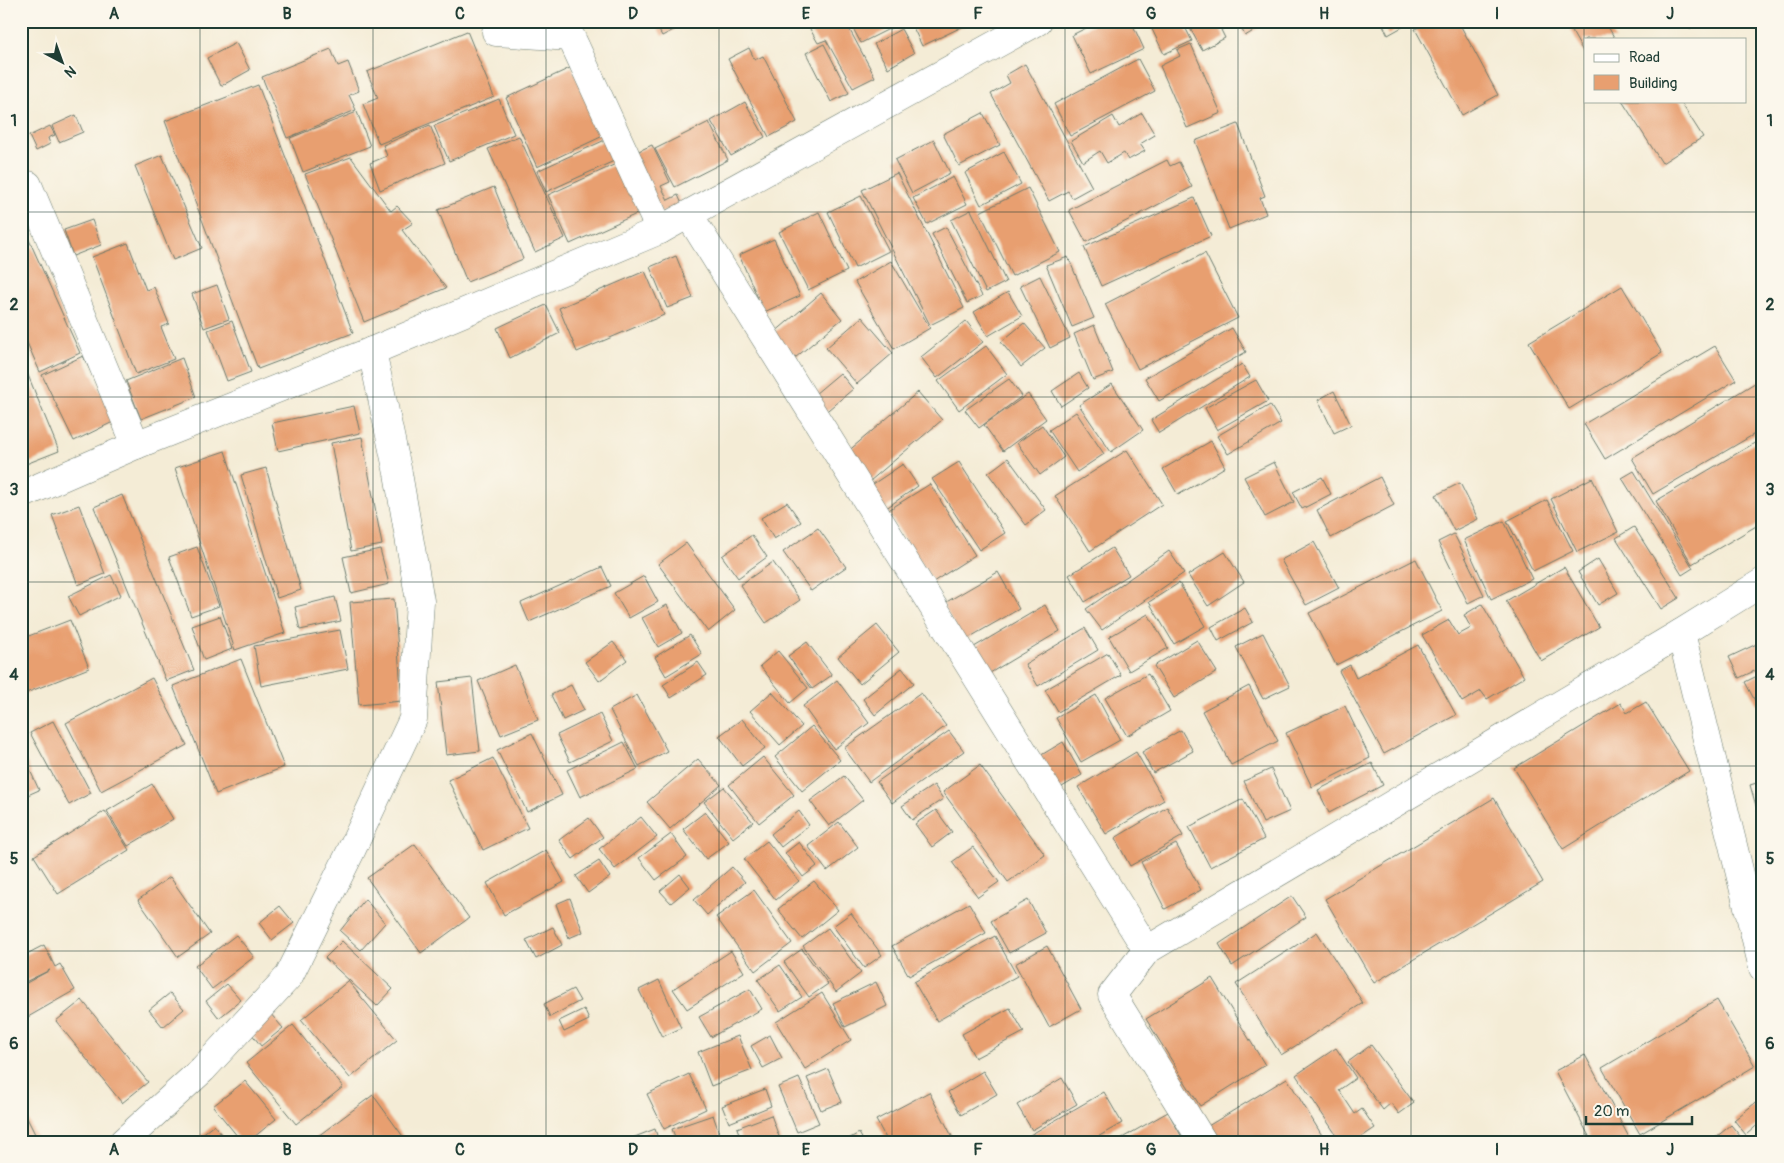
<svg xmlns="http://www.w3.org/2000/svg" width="1784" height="1163" font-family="Pangolin,sans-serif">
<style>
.building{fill:#e89f70}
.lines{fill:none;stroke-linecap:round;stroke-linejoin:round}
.minor-casing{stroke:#6a7a6d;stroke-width:29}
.tertiary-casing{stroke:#6a7a6d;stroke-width:29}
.minor{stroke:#fff;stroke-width:28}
.tertiary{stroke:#fff;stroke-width:28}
.grid{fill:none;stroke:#1f3d34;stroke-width:1;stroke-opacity:0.55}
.neatline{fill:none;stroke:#1f3d34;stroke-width:2}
.grid-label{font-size:16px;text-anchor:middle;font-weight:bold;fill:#1f3d34}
</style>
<rect width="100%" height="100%" fill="#fbf7ec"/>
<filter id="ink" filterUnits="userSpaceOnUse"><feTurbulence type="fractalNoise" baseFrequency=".02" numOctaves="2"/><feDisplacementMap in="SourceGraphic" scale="10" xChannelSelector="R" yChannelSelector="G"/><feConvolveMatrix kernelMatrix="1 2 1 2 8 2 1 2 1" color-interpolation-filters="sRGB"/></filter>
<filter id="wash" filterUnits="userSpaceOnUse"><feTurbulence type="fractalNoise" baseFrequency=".0096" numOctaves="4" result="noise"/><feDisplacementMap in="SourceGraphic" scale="20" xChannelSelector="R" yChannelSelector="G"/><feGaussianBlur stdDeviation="1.12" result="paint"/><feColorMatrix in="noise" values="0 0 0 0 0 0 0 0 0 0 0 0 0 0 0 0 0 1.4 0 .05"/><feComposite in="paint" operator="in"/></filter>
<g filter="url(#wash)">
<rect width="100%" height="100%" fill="#f4ecd6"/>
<g id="blocks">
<g class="building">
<polygon points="654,21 691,21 662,36"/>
<polygon points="815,21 845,21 875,77 853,88 826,40 818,43 810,29 817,25"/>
<polygon points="849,21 892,21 895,26 861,43"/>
<polygon points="910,21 964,21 966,25 922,46"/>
<polygon points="1100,21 1131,21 1144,49 1091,74 1072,35"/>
<polygon points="1148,21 1182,21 1192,41 1164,54"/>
<polygon points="1186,21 1236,21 1221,30 1225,38 1202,50"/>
<polygon points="1238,21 1266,21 1267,23 1245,36"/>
<polygon points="1381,21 1413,21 1388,35"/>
<polygon points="1430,21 1458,21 1498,95 1462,115 1415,29"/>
<polygon points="1566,21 1605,21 1615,39 1585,39 1585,55"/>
<polygon points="1681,21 1698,21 1689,30"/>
<polygon points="901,29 914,53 888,68 874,44"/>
<polygon points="467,31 494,97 379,144 363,104 378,98 367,72"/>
<polygon points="236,43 250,70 221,86 207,58"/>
<polygon points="824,44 849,93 831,102 806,53"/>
<polygon points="1191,44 1221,113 1187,128 1160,66 1180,56 1177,50"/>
<polygon points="749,48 755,60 763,56 797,122 769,137 728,59"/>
<polygon points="331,49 338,66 348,62 359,91 349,95 356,110 287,138 262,77"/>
<polygon points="1138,59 1155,91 1070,136 1054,104"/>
<polygon points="1025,64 1092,187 1072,198 1068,191 1049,201 991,94 1010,83 1006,75"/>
<polygon points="572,67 603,136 537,167 506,98"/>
<polygon points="258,85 353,333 258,369 165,121"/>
<polygon points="499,99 514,134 449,161 434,126"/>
<polygon points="1622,101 1680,101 1703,137 1662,163"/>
<polygon points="745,102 765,137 731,156 711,121"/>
<polygon points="357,112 370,146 303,172 290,138"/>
<polygon points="983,113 1000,145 959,166 943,134"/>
<polygon points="1142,113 1155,135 1140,144 1145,151 1128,160 1124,153 1107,163 1100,151 1083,162 1071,141 1113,116 1119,127"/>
<polygon points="76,115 83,132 59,142 52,126"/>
<polygon points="709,122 728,160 675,187 655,149"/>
<polygon points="1238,124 1265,196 1260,198 1266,214 1229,229 1195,141"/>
<polygon points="430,125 445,163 380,190 370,163 387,156 383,145"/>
<polygon points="50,126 55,135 48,138 50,144 36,151 29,136"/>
<polygon points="519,136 565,238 535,252 488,149"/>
<polygon points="605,140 614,161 546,192 537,171"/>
<polygon points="934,140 950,173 912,193 895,160"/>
<polygon points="652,145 670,182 661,186 668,200 678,195 682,204 661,213 632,154"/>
<polygon points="1004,152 1021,184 981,205 965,173"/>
<polygon points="162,155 202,248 173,260 135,166"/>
<polygon points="351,157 391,211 397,206 413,223 402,230 446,288 364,322 305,174"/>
<polygon points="1167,160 1170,166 1179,162 1192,187 1086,242 1069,210"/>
<polygon points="618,163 641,212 570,244 548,195"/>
<polygon points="897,173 964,308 930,325 862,190"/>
<polygon points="953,177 967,204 927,224 913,198"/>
<polygon points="494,187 523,259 467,282 438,210"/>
<polygon points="1028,188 1060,252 1012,276 980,212"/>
<polygon points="861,196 889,251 855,268 828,212"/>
<polygon points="1194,198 1211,236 1101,286 1084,247"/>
<polygon points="971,210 1006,282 986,292 951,220"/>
<polygon points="819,212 847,271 808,290 779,232"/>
<polygon points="92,220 101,245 73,256 64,230"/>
<polygon points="21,222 80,353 40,372 21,329"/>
<polygon points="946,227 982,296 967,303 932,234"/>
<polygon points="774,239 800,296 764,312 739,255"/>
<polygon points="128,243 146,290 154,287 169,324 161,327 174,359 136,374 92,257"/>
<polygon points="1205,253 1238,318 1138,369 1105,304"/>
<polygon points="676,256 693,298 667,308 650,267"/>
<polygon points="1068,257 1094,318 1072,327 1046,265"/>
<polygon points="891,261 930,328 894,349 855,282"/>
<polygon points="645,271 664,315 577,352 559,308"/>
<polygon points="1040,276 1070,338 1050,348 1020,286"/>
<polygon points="217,285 229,319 204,328 192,294"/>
<polygon points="1622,286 1662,353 1569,409 1529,342"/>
<polygon points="1008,292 1022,316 988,336 974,312"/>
<polygon points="821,293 842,319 795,358 774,333"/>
<polygon points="546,305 560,333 510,358 497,328"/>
<polygon points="862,317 893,353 857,384 826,348"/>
<polygon points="232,321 251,372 227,381 208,330"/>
<polygon points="966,321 983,342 937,378 921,357"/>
<polygon points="1024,323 1045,348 1021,367 1001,342"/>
<polygon points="1094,325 1113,372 1093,380 1074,334"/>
<polygon points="1232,328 1246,352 1159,401 1145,378"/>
<polygon points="986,346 1007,374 959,410 938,381"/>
<polygon points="1715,346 1736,380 1605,459 1584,424"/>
<polygon points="83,356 115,421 74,441 42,375"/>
<polygon points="21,358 59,451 21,466"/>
<polygon points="182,358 196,397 141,419 126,381"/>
<polygon points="1242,364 1250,377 1159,433 1151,420"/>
<polygon points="840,373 853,389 822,415 809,399"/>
<polygon points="1079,373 1088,388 1061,406 1052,391"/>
<polygon points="1009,379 1022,396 979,428 965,410"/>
<polygon points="1256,380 1268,401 1217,430 1205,408"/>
<polygon points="1758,381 1763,389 1763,429 1653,494 1632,458"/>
<polygon points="1112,384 1143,430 1111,452 1079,405"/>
<polygon points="1334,391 1351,425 1334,433 1318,400"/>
<polygon points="918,392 942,420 870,481 846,453"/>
<polygon points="1028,394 1046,419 1003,451 984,425"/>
<polygon points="1270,405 1281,423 1228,454 1217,436"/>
<polygon points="354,406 360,433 278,451 272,423"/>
<polygon points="1076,412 1104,454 1077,472 1049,430"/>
<polygon points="1042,425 1064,457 1040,475 1017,443"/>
<polygon points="362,437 382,545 351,551 331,443"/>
<polygon points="1763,438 1763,522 1692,564 1656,501"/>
<polygon points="1211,441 1225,467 1178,495 1163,469"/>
<polygon points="1127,450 1162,504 1090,551 1055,496"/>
<polygon points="225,451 285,633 235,650 175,468"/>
<polygon points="1008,458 1046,510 1026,525 988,473"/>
<polygon points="959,462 1005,533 979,550 932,479"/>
<polygon points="1274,462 1294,502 1265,517 1244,477"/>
<polygon points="903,464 918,486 882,511 867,488"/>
<polygon points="266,468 301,590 277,598 241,475"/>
<polygon points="1634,471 1693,568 1682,575 1622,478"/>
<polygon points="1322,477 1331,494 1302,509 1293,492"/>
<polygon points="1380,477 1394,505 1331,538 1317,510"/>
<polygon points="1592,478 1618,532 1577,552 1551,499"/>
<polygon points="1460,483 1478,519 1454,531 1436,495"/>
<polygon points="930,484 975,555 933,582 887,511"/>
<polygon points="122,495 194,670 166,681 94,507"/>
<polygon points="1547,500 1573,551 1533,571 1507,521"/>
<polygon points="787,502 801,522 774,539 761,518"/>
<polygon points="79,505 105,574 78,585 52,515"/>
<polygon points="1504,521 1532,579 1491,599 1464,540"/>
<polygon points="1634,527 1679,598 1661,609 1616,538"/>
<polygon points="818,528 846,567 811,591 783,552"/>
<polygon points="1454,534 1484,595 1468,603 1438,542"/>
<polygon points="752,535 767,557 738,578 722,556"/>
<polygon points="1314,542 1339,588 1306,605 1281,560"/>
<polygon points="686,543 735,610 708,632 658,564"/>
<polygon points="197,547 219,606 191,616 169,557"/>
<polygon points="1112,548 1129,575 1085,602 1069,575"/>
<polygon points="380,549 389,584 351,593 343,557"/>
<polygon points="1169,551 1184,573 1102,630 1086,609"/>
<polygon points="1225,552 1244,582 1208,606 1188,575"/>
<polygon points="1416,559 1442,611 1336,665 1309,613"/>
<polygon points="1598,559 1618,593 1598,605 1578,572"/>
<polygon points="773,562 800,600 766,623 740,585"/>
<polygon points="602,567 611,586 529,622 521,603"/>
<polygon points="1564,567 1599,627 1541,661 1506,601"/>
<polygon points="998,572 1019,609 963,641 943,604"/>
<polygon points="111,575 121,595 79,616 68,596"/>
<polygon points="644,576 658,602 629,618 614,593"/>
<polygon points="1179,583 1205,626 1174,644 1149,602"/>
<polygon points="335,597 341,621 300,630 295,607"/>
<polygon points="394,599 402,701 359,705 350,602"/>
<polygon points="1482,604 1524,677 1487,699 1481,691 1462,702 1422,635 1449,620 1458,635 1471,628 1464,615"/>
<polygon points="667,605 682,633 658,647 642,618"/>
<polygon points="1045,605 1060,631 980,679 964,653"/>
<polygon points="1245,608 1253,622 1218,641 1211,627"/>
<polygon points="1148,614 1168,648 1129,671 1109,637"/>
<polygon points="220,616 232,649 204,660 192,626"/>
<polygon points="70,620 89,668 21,695 21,639"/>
<polygon points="877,625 899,652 860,684 838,657"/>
<polygon points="1085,628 1098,650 1038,686 1025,664"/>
<polygon points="340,630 348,669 261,686 254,646"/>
<polygon points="1263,633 1290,686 1263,699 1236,647"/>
<polygon points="690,635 702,654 666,676 655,657"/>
<polygon points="1197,640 1217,672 1174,698 1154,666"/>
<polygon points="1763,641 1763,667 1739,678 1729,657"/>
<polygon points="613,642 627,660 599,681 585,662"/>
<polygon points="807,642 832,675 812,689 788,656"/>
<polygon points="1418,645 1456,715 1384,754 1339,671 1350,665 1356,678"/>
<polygon points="778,651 808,688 790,703 760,666"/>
<polygon points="1108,653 1121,675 1058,712 1045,690"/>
<polygon points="241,659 284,767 216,794 173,686"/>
<polygon points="698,662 707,675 671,698 663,685"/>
<polygon points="515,665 538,720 501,735 478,681"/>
<polygon points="902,668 914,683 875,715 863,699"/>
<polygon points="1763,673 1763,716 1745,682"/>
<polygon points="1148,674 1170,711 1127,736 1105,698"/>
<polygon points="152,678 187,745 101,791 66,723"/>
<polygon points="472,678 480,751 446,755 438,682"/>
<polygon points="837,680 869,723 834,749 803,706"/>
<polygon points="571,685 584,710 563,720 551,695"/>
<polygon points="1249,686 1278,741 1231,765 1202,711"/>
<polygon points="772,692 802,726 780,745 750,711"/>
<polygon points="921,693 946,726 869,782 844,748"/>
<polygon points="637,695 667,751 639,766 610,710"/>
<polygon points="1096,695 1120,740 1081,762 1056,718"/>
<polygon points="1646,702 1689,771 1563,849 1514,768 1621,703 1627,713"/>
<polygon points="1345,706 1370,758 1312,787 1286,733"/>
<polygon points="600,714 613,741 570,762 557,735"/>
<polygon points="742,719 765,748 742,766 719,736"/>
<polygon points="53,721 91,793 69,805 30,733"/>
<polygon points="812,726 840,760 802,791 775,757"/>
<polygon points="1181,730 1193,751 1153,773 1142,752"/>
<polygon points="949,731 964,751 892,803 877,782"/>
<polygon points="532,733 562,795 527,812 497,750"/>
<polygon points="624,742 638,769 580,797 567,770"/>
<polygon points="1063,742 1082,775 1057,790 1038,757"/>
<polygon points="1136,752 1164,800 1106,834 1078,787"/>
<polygon points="24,757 39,790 21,798 21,759"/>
<polygon points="763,757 794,795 759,823 729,785"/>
<polygon points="493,758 528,828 483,850 448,780"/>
<polygon points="698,759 721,785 670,829 647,802"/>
<polygon points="1372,763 1383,785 1329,813 1318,790"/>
<polygon points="980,765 1045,855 1008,882 943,792"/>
<polygon points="1271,769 1290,811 1263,823 1244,781"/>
<polygon points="844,776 863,800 829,826 810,801"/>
<polygon points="1763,781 1763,822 1761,823 1750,785"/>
<polygon points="152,784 173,819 128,846 107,811"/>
<polygon points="934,785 943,799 912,820 902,806"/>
<polygon points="724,787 753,822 733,838 704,802"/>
<polygon points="1494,798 1543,882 1374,983 1325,899"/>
<polygon points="1243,799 1264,839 1210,867 1189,827"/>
<polygon points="1167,807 1183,836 1130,866 1115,838"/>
<polygon points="936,810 952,832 932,847 915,824"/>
<polygon points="105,811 129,850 58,894 34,856"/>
<polygon points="799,811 809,825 781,847 771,834"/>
<polygon points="705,812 729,842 706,859 683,829"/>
<polygon points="641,817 657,837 615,869 599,849"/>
<polygon points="589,818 603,837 573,859 559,840"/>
<polygon points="839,822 858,847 827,871 808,846"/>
<polygon points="671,834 687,857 656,880 639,858"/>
<polygon points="767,841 799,881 776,900 744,859"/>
<polygon points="799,842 817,866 803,877 785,853"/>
<polygon points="415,844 469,918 421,953 367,878"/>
<polygon points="1176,844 1201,890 1165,909 1141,862"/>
<polygon points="973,847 999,882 978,897 952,862"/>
<polygon points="546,850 564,882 504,915 487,883"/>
<polygon points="599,861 610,877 588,893 576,876"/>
<polygon points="732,867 745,882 707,915 694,900"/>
<polygon points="680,874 690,887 671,903 660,891"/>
<polygon points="170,877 210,934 178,957 138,900"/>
<polygon points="814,881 838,910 802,939 778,909"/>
<polygon points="754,890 792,943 755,971 716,917"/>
<polygon points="1292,896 1306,917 1232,966 1219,944"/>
<polygon points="570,898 583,932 569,938 556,904"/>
<polygon points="365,899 385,923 361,950 340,931"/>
<polygon points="1028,900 1046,933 1009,953 991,921"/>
<polygon points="969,903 986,933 909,976 892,946"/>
<polygon points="280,906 294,923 272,940 259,923"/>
<polygon points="851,913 882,955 864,968 833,926"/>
<polygon points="553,927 562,945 536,959 526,940"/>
<polygon points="828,928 861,973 836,992 803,946"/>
<polygon points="1317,932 1363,1003 1281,1055 1236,984"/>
<polygon points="236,935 254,957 212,989 195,966"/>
<polygon points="995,936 1017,976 937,1021 914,982"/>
<polygon points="342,941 393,989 377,1006 325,958"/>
<polygon points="44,945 55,967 60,964 75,990 21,1021 21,986 50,970 21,984 21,957"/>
<polygon points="1047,946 1081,1009 1049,1027 1015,964"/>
<polygon points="802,949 828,984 809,997 784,962"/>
<polygon points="731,951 744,972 687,1009 673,989"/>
<polygon points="780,965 802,997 780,1011 758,980"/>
<polygon points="1212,978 1265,1065 1200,1106 1146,1019"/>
<polygon points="659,980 681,1028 662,1037 639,990"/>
<polygon points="348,981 397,1040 350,1078 301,1020"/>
<polygon points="876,982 887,1006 845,1027 833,1003"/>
<polygon points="227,984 241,1000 219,1018 206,1001"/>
<polygon points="573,989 580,1001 550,1017 544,1004"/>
<polygon points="750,989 762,1009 711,1037 699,1017"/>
<polygon points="170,993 184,1009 163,1027 149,1010"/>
<polygon points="822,993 851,1040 805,1069 776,1022"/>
<polygon points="82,1000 148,1082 122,1103 56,1021"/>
<polygon points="1717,1000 1755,1066 1640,1134 1602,1068"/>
<polygon points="1010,1008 1024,1032 975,1058 962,1034"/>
<polygon points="584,1009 589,1020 564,1032 559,1021"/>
<polygon points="269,1012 283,1028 261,1046 248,1029"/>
<polygon points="293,1025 343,1087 296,1124 246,1063"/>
<polygon points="770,1035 782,1058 763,1068 751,1046"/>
<polygon points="738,1036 752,1070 711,1086 698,1052"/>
<polygon points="1371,1045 1414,1103 1399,1114 1391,1103 1383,1110 1348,1062"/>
<polygon points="1336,1048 1356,1078 1339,1090 1355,1114 1362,1109 1375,1128 1354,1142 1341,1142 1296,1075"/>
<polygon points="1585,1055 1631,1141 1630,1142 1592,1142 1555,1071"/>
<polygon points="828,1069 842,1102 821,1110 807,1078"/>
<polygon points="983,1071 997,1094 961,1115 948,1092"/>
<polygon points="689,1074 706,1109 664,1129 647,1094"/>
<polygon points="799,1078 819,1123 797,1132 778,1087"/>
<polygon points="1062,1078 1077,1104 1032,1130 1017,1105"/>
<polygon points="1287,1078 1326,1142 1218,1142 1208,1126"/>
<polygon points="245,1081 276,1119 248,1142 242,1142 213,1106"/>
<polygon points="765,1089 771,1106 729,1123 722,1106"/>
<polygon points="929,1092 955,1142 888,1142 876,1120"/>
<polygon points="1104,1092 1122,1123 1089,1142 1034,1142 1030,1135"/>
<polygon points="373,1095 407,1142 310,1142"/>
<polygon points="1755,1103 1763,1112 1763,1120 1746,1135 1734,1120"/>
<polygon points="1168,1112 1183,1139 1178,1142 1115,1142"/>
<polygon points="713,1115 721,1138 709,1142 677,1142 672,1129"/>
<polygon points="771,1115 781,1142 742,1142 737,1128"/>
<polygon points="27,1118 39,1142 21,1142 21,1122"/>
<polygon points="214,1125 227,1142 192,1142"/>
<polygon points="1731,1125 1745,1142 1710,1142"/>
<polygon points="655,1129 659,1142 622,1142"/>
<polygon points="859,1133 864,1142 843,1142"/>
</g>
</g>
</g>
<g filter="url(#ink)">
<use href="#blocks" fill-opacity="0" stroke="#6a7a6d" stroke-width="1"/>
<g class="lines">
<g class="minor-casing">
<g id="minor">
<polyline points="496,32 571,37 660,230"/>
<polyline points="28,185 136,445"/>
<polyline points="689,215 1147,950"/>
<polyline points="1681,633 1763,968"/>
<polyline points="123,1142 203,1069 289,976 350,853 413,719 420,601 398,473 372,351"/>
<polyline points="1203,1142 1112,995 1147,950 1681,633 1763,582"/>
</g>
</g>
<g class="tertiary-casing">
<polyline id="tertiary" points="21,495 136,445 372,351 660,230 1038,21"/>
</g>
<use href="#minor" class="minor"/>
<use href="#tertiary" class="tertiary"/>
</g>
</g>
<path class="grid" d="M200,21V1142M373,21V1142M546,21V1142M719,21V1142M892,21V1142M1065,21V1142M1238,21V1142M1411,21V1142M1584,21V1142M21,212H1763M21,397H1763M21,582H1763M21,766H1763M21,951H1763"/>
<rect width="1784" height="1163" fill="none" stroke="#fbf7ec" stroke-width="55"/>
<rect x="1584" y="38" width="162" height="65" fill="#fbf7ec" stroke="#a3ada2"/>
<rect x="1594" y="54" width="25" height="8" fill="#ffffff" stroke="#a3ada2"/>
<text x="1629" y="62" font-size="15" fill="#1f3d34">Road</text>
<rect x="1594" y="75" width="25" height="15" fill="#e89f70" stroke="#a3ada2"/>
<text x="1629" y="88" font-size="15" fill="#1f3d34">Building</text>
<g transform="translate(62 62) rotate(139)" stroke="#fbf7ec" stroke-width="4" paint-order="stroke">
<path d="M0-4L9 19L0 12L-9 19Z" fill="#1f3d34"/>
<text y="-8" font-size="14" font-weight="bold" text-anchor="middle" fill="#1f3d34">N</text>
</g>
<path d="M1586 1116v8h106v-8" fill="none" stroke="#1f3d34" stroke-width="2.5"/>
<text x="1594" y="1116" font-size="15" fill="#1f3d34" stroke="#fbf7ec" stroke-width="4" paint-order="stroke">20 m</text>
<rect x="28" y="28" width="1728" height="1108" class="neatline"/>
<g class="grid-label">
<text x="114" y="19">A</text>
<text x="287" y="19">B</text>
<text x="460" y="19">C</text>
<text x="633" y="19">D</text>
<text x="806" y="19">E</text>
<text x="978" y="19">F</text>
<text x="1151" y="19">G</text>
<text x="1324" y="19">H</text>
<text x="1497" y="19">I</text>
<text x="1670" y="19">J</text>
<text x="14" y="126">1</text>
<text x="1770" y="126">1</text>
<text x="14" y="310">2</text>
<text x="1770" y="310">2</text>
<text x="14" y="495">3</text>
<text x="1770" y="495">3</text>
<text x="14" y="680">4</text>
<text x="1770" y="680">4</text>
<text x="14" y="864">5</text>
<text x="1770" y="864">5</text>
<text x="14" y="1049">6</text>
<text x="1770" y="1049">6</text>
<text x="114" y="1155">A</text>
<text x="287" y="1155">B</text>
<text x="460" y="1155">C</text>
<text x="633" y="1155">D</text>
<text x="806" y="1155">E</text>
<text x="978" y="1155">F</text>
<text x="1151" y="1155">G</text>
<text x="1324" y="1155">H</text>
<text x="1497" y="1155">I</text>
<text x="1670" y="1155">J</text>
</g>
</svg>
